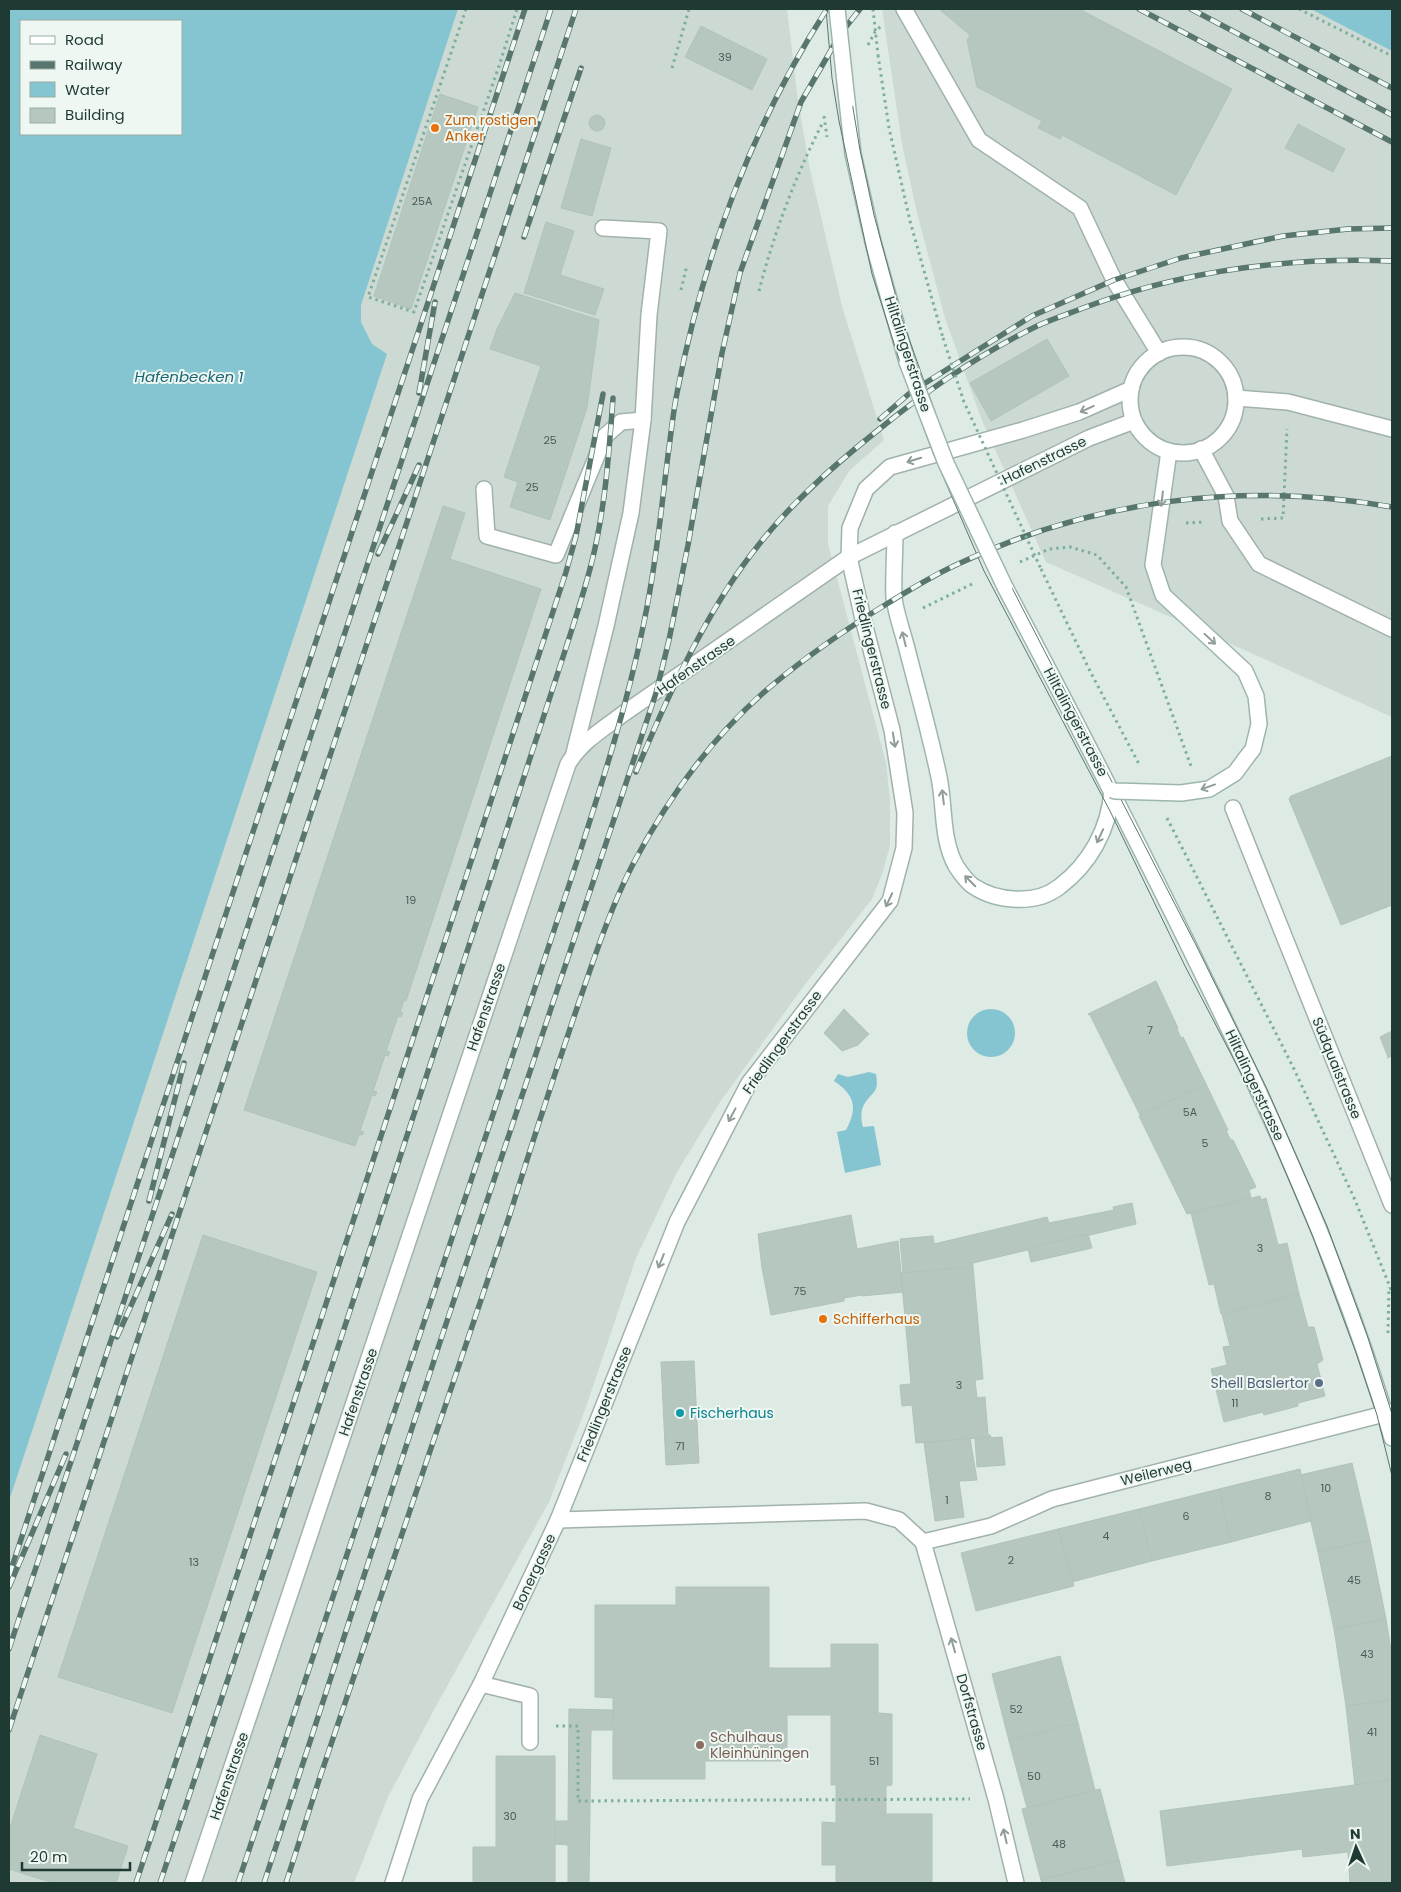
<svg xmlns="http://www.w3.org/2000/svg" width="1401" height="1892" font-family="Poppins,sans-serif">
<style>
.built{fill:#ccdad3;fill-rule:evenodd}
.water{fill:#84c5d1;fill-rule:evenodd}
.building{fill:#b6c7c0;stroke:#b0c3bb}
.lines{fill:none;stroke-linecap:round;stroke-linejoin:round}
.lane-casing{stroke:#a1b2ab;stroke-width:18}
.street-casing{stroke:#a1b2ab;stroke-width:18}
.secondary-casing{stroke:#9db6ad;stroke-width:18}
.path{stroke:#7eae9f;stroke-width:3;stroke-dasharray:2.5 4;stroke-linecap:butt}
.lane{stroke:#fff;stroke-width:15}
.street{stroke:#fff;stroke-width:15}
.secondary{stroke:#fff;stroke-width:15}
.tram{stroke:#59766e;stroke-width:1}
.rail-casing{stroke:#59766e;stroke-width:5.5}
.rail{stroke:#eef7f2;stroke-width:4;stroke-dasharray:11;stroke-linecap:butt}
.secondary-bridge-casing{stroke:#9db6ad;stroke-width:18;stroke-linecap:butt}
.path-bridge{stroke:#7eae9f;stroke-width:3;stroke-dasharray:2.5 4;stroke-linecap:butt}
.secondary-bridge{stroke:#fff;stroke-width:15}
.oneway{stroke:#8f9c98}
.food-dot{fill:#e8710a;stroke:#eef7f2;stroke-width:2}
.service-dot{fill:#5c6f8a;stroke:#eef7f2;stroke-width:2}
.culture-dot{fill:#0f9aa8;stroke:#eef7f2;stroke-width:2}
.education-dot{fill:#8d6e63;stroke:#eef7f2;stroke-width:2}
.labels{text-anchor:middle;stroke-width:4;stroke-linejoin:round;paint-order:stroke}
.number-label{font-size:11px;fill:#455d56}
.food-label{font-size:14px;fill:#c56008;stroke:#eef7f2;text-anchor:start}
.street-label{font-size:14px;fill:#1f3a32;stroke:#eef7f2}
.service-label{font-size:14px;fill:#4e5e75;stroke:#eef7f2;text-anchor:end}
.culture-label{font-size:14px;fill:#0d838f;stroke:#eef7f2;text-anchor:start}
.education-label{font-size:14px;fill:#785e54;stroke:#eef7f2;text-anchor:start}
.water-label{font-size:15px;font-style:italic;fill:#196676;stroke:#eef7f2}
</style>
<rect width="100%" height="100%" fill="#deeae4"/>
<g class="built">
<path d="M9,9H787L798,101L810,170L843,310L884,440L849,471L828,506V544L886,763L890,800V845L883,872L872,899L803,987L720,1102L677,1172L636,1258L585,1410L549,1502L436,1706L388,1797L354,1883H9ZM21,21H181V134H21Z"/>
<polygon points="882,9 1392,9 1392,717 1189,625 1046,562 981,418 945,318 917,213 902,144"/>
</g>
<g class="water">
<path d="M9,9H458L361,305V322L372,344L387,354L9,1501ZM21,21H181V134H21Z"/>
<polygon points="1311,9 1392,9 1392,51"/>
<circle cx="991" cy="1033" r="24"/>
<path d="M869,1072L876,1074C879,1093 874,1090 865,1103C860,1110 861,1120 863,1127L874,1126L881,1165L845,1173L837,1132L846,1130C858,1108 855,1095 834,1081L838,1074L848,1077Z"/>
</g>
<g class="building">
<polygon points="939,9 1079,9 1232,89 1176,195 1062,135 1060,139 1038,128 1042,121 977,87 967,40 970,35"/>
<polygon points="701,26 767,59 752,90 685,57"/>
<polygon points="440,94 478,107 411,309 374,296"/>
<circle cx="597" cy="123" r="8"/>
<polygon points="1298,124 1345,149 1333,172 1285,148"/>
<polygon points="581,139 611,148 592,216 561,208"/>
<polygon points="546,222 574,231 560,275 604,289 595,315 524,293"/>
<polygon points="515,293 599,320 587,408 550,520 510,507 518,482 504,477 541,366 490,349 497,329"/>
<polygon points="1047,339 1069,376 991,421 970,383"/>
<polygon points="443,506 465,513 450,559 541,589 406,1001 404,1000 400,1012 403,1013 401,1017 398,1016 386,1051 390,1052 388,1056 385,1055 373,1091 377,1092 375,1096 372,1095 360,1131 364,1132 362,1135 359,1134 355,1146 244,1110"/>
<polygon points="1392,756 1392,905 1341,925 1289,799 1291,796"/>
<polygon points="1156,981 1178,1028 1177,1029 1181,1038 1183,1037 1206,1084 1140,1115 1090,1015 1088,1014"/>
<polygon points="844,1009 869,1034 858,1045 842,1051 824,1033"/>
<polygon points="1392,1031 1392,1056 1387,1058 1388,1057 1380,1037"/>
<polygon points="1206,1084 1228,1130 1226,1131 1231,1140 1233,1140 1256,1187 1249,1190 1251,1198 1187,1214 1139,1116"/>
<polygon points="1260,1196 1261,1200 1266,1198 1278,1245 1287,1243 1299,1294 1221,1314 1214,1284 1209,1285 1191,1213"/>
<polygon points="1132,1203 1136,1224 973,1263 973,1267 903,1273 900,1239 933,1236 934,1244 1047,1217 1049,1223 1114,1210 1113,1207"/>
<polygon points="851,1215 857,1249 898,1241 903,1292 862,1296 862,1295 844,1298 844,1301 771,1315 762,1268 758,1234"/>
<polygon points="1088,1234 1092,1248 1031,1262 1028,1248"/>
<polygon points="203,1235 317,1272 172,1713 58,1677"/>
<polygon points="973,1267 983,1379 975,1380 977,1398 985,1397 988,1435 990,1435 991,1437 916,1443 912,1405 902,1406 900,1385 911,1384 901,1273"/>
<polygon points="1299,1294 1308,1327 1314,1327 1323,1360 1317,1364 1325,1396 1298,1403 1298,1406 1264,1415 1263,1412 1224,1422 1211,1369 1227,1365 1223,1347 1230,1346 1222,1314"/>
<polygon points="694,1361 699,1463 666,1465 661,1362"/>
<polygon points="1002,1437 1005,1465 977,1467 975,1439"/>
<polygon points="970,1438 977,1480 959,1481 964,1517 935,1521 924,1443"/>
<polygon points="1352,1463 1370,1540 1318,1552 1300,1475"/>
<polygon points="1300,1469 1311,1521 1231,1542 1219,1489"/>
<polygon points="1219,1489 1231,1542 1152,1561 1139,1509"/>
<polygon points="1139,1509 1152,1561 1072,1582 1058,1529"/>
<polygon points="1058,1529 1074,1586 976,1611 961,1553"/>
<polygon points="1370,1540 1386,1619 1334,1629 1318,1552"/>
<polygon points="676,1587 769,1587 769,1668 831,1668 831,1644 878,1644 878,1713 892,1714 892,1785 886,1786 886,1814 932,1814 932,1883 836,1883 836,1865 822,1865 822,1822 836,1823 836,1785 831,1785 831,1715 787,1715 787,1761 705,1761 705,1779 613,1779 613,1698 595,1697 595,1605 676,1605"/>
<polygon points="1386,1619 1392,1657 1392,1700 1346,1706 1334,1629"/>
<polygon points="1060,1656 1078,1723 1009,1741 992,1674"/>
<polygon points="1392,1700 1392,1780 1355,1786 1346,1706"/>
<polygon points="569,1709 613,1710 612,1730 591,1730 589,1883 568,1883 568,1845 555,1844 555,1821 568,1821"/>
<polygon points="1078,1723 1095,1790 1027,1808 1009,1741"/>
<polygon points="40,1735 97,1754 73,1828 128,1846 116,1883 53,1883 9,1869 9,1831"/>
<polygon points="496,1756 555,1756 555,1883 473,1883 473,1847 496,1847"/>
<polygon points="1392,1780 1392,1883 1350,1883 1348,1852 1303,1857 1302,1849 1167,1866 1160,1811"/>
<polygon points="1100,1789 1119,1860 1041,1880 1022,1809"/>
<polygon points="1119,1860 1125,1883 1042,1883 1041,1880"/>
</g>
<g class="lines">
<g class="lane-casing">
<g id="lane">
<polyline points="904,9 979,140 1080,208 1114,280 1159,353"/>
<polyline points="1201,449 1226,496 1230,521 1259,564 1392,629"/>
<polyline points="484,489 487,536 556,555 605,436 621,422 643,420"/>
<polyline points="574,753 606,626 631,513 643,420 649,315 659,231 603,228"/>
<polyline points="1233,808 1282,931"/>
<polyline points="481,1684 530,1696 530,1742"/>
</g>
</g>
<g class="street-casing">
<g id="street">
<circle cx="1183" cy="400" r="53"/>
<polyline points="1236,398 1288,402 1392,429"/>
<polyline points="1282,931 1392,1205"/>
<polyline points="558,1520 866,1511 899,1520 923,1542"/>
<polyline points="923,1542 991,1526 1052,1499 1392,1412"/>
<polyline points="923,1542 996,1799 1016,1883"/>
<path d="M193,1883L568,764C581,742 603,729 623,714L849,557L1089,438L1134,421"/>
<polyline points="393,1883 420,1799 481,1684 558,1520 677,1222 749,1083 890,901 904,848 905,813 892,730 863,619 849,557 850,528 866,489 890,467 1023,430 1079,412 1131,389"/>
</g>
</g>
<g class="secondary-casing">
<g id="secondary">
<polyline points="847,101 853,154 873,242 907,362"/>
<polyline points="1169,451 1153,565 1163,595 1245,671 1256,696 1259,724 1253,749 1246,758"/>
<path d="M895,533C895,554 893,576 894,598C896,614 903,633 907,649C918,692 930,734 939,777C945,806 941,839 956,866C960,872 967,882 973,886C997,902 1036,905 1059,887C1090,864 1109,829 1112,791"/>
<path d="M1005,587C1077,723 1147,859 1214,998C1283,1140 1348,1285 1392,1438"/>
</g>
</g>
<g class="path">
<polyline points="466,9 368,297 414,312 499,66 517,9"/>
<polyline points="1299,9 1392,56"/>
<polyline points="868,45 875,32 883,24"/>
<polyline points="878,55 889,128 910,221 943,338"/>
<polyline points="672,68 689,9"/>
<polyline points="681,290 687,265"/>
<path d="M759,291C774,233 795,177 822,124"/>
<polyline points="1261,519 1283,518 1287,429"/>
<polyline points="1186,523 1205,522"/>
<polyline points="1020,562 1049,549 1070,547 1097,555 1126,587 1191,766"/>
<polyline points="1041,569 1091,673 1140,766"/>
<polyline points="923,608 974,583"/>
<polyline points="1167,818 1294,1069 1355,1200 1392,1292"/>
<polyline points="1388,1333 1389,1287"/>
<polyline points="556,1726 578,1726 578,1801 970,1799"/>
</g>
<use href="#lane" class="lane"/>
<use href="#street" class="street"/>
<use href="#secondary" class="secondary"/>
<g class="tram">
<polyline points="826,9 832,78 839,121 872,274 905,378 933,453 984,571 1110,811 1185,966 1255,1100 1313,1237 1355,1350 1377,1415 1392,1476"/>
<polyline points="841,9 849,84 860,150 874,215 902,319 951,457 979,520 1010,584 1197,947 1267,1089 1327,1226 1368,1338 1392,1414"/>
</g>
<g class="rail-casing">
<g id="rail">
<polyline points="1139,9 1392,142"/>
<polyline points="1191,9 1392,115"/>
<polyline points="1242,9 1392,88"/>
<polyline points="524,237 581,68"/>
<polyline points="419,393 435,302"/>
<polyline points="880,419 911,392 1032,316 1114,280 1181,258 1283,236 1348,229 1392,228"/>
<polyline points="378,554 419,465"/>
<path d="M636,772C666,699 707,609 757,547C791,503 833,466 877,431C926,391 980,354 1037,326C1052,319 1068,314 1083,308C1182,271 1287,257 1392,261"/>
<polyline points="149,1201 184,1063"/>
<polyline points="117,1337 172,1214"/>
<polyline points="9,1576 207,971 525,9"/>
<polyline points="9,1587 66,1454"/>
<polyline points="9,1649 551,9"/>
<polyline points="9,1730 576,9"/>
<polyline points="136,1883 566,572 576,536 603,394"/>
<path d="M160,1883L314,1421L563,657C573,626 583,596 591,565C605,511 609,454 613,398"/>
<path d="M238,1883L579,855C603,780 627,705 643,627C655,571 661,512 668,455C671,434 673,413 677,393C703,258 752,125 827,9"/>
<polyline points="264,1883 441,1339 656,693 669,640 688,545 722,353 740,273 801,102 841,33 860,9"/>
<path d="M286,1883L319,1780L510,1214C532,1143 555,1073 579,1002C595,956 610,909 632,866C665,803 709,741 762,694C796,664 832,639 869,615C898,597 927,578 958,564C1095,499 1244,481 1392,507"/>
</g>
</g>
<use href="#rail" class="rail"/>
<g class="secondary-bridge-casing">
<g id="secondary-bridge">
<polyline points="837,9 847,101"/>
<polyline points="907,362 946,463 1005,587"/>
<polyline points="1112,790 1115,791 1181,793 1209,789 1235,773 1246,758"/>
</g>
</g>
<g class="path-bridge">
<polyline points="873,9 878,55"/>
<polyline points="824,116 827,137"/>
<polyline points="943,338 964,402 1041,569"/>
</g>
<use href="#secondary-bridge" class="secondary-bridge"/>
</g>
<defs><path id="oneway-shaft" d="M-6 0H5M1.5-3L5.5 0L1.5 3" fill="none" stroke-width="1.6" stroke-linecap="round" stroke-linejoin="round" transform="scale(1.25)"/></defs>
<g class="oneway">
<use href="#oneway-shaft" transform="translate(1087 409) rotate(156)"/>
<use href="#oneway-shaft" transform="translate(914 460) rotate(163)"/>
<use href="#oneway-shaft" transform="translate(1162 499) rotate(97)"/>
<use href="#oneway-shaft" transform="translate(904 639) rotate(-104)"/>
<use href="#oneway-shaft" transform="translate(1210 639) rotate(43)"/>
<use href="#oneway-shaft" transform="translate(894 740) rotate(81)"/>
<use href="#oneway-shaft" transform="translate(1208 787) rotate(160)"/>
<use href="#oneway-shaft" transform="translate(943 797) rotate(-97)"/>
<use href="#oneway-shaft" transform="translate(1100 836) rotate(115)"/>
<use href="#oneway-shaft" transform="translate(970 881) rotate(-135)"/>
<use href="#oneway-shaft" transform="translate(889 900) rotate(115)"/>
<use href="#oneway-shaft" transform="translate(732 1115) rotate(118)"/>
<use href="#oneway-shaft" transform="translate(661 1261) rotate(112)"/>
<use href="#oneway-shaft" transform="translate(953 1645) rotate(-106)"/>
<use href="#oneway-shaft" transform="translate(1005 1836) rotate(-103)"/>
</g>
<g class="food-dot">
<circle cx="435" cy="128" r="5"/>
<circle cx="823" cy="1319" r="5"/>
</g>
<circle class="service-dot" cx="1319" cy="1383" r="5"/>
<circle class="culture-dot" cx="680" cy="1413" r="5"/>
<circle class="education-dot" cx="700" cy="1745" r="5"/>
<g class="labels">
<g class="number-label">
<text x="725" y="61">39</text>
<text x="422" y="205">25A</text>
<text x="550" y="444">25</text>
<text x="532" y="491">25</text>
<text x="411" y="904">19</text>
<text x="1150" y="1034">7</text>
<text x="1190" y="1116">5A</text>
<text x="1205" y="1147">5</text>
<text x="1260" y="1252">3</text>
<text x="800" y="1295">75</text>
<text x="959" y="1389">3</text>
<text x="1235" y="1407">11</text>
<text x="680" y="1450">71</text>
<text x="1326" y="1492">10</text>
<text x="1268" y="1500">8</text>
<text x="947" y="1504">1</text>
<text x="1186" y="1520">6</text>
<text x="1106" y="1540">4</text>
<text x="1011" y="1564">2</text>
<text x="194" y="1566">13</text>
<text x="1354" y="1584">45</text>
<text x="1367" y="1658">43</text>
<text x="1016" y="1713">52</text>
<text x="1372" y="1736">41</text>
<text x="874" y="1765">51</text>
<text x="1034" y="1780">50</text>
<text x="510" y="1820">30</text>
<text x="1059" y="1848">48</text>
</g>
<g class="food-label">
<text x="445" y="125">Zum rostigen<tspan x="445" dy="16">Anker</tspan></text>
<text x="833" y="1324">Schifferhaus</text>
</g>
<g class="street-label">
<text transform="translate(908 354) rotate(72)" y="5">Hiltalingerstrasse</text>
<text transform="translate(1044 460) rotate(-26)" y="5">Hafenstrasse</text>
<text transform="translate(872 649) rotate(76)" y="5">Friedlingerstrasse</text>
<text transform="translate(696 665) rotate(-35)" y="5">Hafenstrasse</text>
<text transform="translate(1076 722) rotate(62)" y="5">Hiltalingerstrasse</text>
<text transform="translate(486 1007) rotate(-71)" y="5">Hafenstrasse</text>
<text transform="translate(782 1042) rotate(-54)" y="5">Friedlingerstrasse</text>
<text transform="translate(1337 1068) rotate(68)" y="5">Südquaistrasse</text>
<text transform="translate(1255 1085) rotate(65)" y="5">Hiltalingerstrasse</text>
<text transform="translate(358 1392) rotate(-71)" y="5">Hafenstrasse</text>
<text transform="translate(604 1404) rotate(-68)" y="5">Friedlingerstrasse</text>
<text transform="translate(1156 1472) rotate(-14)" y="5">Weilerweg</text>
<text transform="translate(534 1572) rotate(-65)" y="5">Bonergasse</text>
<text transform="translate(972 1712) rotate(74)" y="5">Dorfstrasse</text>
<text transform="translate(229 1776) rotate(-71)" y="5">Hafenstrasse</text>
</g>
<g class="service-label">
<text x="1309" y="1388">Shell Baslertor</text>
</g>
<g class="culture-label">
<text x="690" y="1418">Fischerhaus</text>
</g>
<g class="education-label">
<text x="710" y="1742">Schulhaus<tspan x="710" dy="16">Kleinhüningen</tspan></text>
</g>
<g class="water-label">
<text x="189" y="382">Hafenbecken 1</text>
</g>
</g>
<rect width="1401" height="1892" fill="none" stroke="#1f3a32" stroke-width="20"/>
<rect x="20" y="20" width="162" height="115" fill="#eef7f2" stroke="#9baba5"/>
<rect x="30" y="36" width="25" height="8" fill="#ffffff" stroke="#9baba5"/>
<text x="65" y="45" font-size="15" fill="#1f3a32">Road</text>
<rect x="30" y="61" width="25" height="8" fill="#59766e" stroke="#9baba5"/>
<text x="65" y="70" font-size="15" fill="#1f3a32">Railway</text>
<rect x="30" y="82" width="25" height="15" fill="#84c5d1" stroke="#9baba5"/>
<text x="65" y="95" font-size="15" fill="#1f3a32">Water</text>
<rect x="30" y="108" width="25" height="15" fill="#b6c7c0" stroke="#9baba5"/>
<text x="65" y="120" font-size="15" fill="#1f3a32">Building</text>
<g transform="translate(1356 1847) rotate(357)" stroke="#eef7f2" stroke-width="4" paint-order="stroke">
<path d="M0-4L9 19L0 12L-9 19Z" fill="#1f3a32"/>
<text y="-8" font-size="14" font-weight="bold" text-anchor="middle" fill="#1f3a32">N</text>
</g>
<path d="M22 1862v8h108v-8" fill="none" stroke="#1f3a32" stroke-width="2.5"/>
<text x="30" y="1862" font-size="15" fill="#1f3a32" stroke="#eef7f2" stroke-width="4" paint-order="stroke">20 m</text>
</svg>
